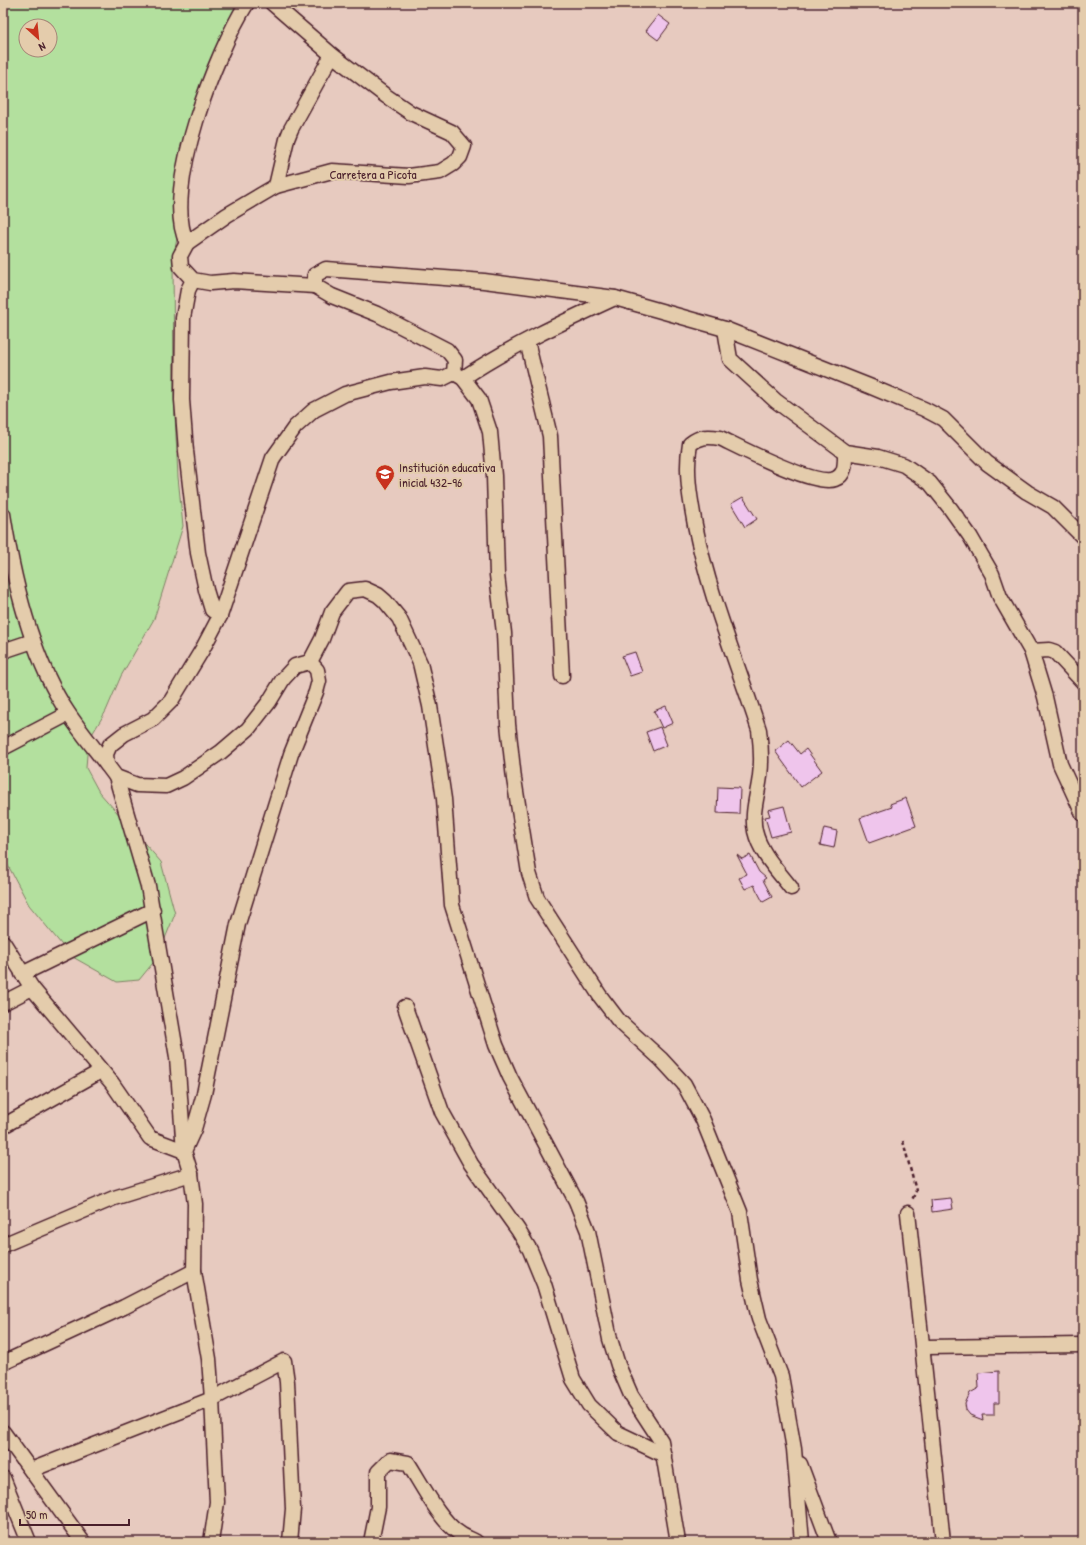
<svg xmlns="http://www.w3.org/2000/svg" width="1086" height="1545" font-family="'Patrick Hand',sans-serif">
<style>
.green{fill:#b3e09e;stroke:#7e8064;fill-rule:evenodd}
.building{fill:#efc5ec;stroke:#4a1f2b}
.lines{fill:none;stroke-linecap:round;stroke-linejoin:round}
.street-casing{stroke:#4a1f2b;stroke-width:17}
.path{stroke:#4a1f2b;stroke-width:2.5;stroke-dasharray:4 3;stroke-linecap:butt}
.street{stroke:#e4ccac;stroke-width:14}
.labels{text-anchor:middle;stroke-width:4;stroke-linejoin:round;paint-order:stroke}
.street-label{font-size:13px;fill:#4a1f2b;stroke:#e4ccac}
.poi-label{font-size:13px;fill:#4a1f2b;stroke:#e4ccac;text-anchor:start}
</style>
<rect width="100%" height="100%" fill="#e7cabf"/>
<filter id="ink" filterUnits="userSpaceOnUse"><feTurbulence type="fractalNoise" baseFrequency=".025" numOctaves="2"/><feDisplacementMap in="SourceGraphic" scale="8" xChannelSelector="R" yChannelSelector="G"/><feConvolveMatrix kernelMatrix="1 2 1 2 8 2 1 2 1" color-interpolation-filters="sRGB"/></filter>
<g filter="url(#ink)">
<path class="green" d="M3,3H239L210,93L187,183L173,260L174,394L178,477L183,526L154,619L121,676L106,711L88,741L86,768L99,792L161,862L175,914L157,958L139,980L117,982L71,956L29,905L3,856ZM26,26H50V50H26Z"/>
<g class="building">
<polygon points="658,15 670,24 658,40 646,31"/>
<polygon points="743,497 757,519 745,527 731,504"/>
<polygon points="635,652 642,672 630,676 622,656"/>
<polygon points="666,706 673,723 662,728 654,711"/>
<polygon points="660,727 667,745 653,751 646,732"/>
<polygon points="789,740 800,754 806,749 822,771 801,787 775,751"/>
<polygon points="718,787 740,788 739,814 717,813"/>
<polygon points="906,798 916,826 869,843 860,818 892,807 890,804"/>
<polygon points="784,806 791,832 771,837 765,817 770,816 768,810"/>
<polygon points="824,828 837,831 834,848 820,845"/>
<polygon points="737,855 742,859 750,855 759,872 766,878 763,880 772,897 763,902 754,885 745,889 739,878 747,874"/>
<polygon points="951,1198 953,1209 932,1212 931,1200"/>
<polygon points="999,1371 999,1403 994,1403 994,1415 982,1415 983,1420 970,1415 966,1410 965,1404 970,1393 979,1388 978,1373"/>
</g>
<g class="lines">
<g class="street-casing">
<g id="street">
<polyline points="272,3 332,55 386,96 411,113 452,132 464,146 460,157 453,164 440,172 409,176 332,171 276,186 227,215 187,243 180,256 181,267 193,280 210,283 234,281 315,286"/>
<polyline points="276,186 287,139 291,129 332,55"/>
<path d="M187,243C161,191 217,50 247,3"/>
<polyline points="193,280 188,290 183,318 182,400 186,451 198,553 206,590 212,610 220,616"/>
<polyline points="725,329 730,359 776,401 845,452 878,457 904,465 930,483 950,508 970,536 992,574 1000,597 1031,651 1045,697 1060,764 1083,814"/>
<polyline points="527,341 550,436 562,676"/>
<polyline points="454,373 463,378 479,399 490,432 494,476 497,575 504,633 508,724 514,779 529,873 537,898 600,996 619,1021 661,1059 684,1084 703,1120 740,1212 750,1280 759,1319 781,1376 794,1449 802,1542"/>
<path d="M463,378C511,346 563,322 615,298"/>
<path d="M3,514C13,578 32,659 68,713C80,731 94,748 107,765"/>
<polyline points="3,651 33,641"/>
<polyline points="1031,651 1049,650 1055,652 1083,682"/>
<polyline points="310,662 322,639 332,612 348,591 365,589 378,595 385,601 399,618 420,663 430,706 444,799 452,905 496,1045 510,1077 576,1201 588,1231 610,1339 618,1365 631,1395 661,1441 678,1542"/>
<polyline points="3,748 68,714"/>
<polyline points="116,777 148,886 177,1057 184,1151 191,1174 195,1204 194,1271 209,1359 212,1399 217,1502 211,1542"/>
<path d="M791,888C778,871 760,853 755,831C751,813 758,794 760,776C762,761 761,745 759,730C737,662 709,595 695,525C690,498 685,471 690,444C700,436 708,436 720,438C741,448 815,487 835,479C846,475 845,462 845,452"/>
<polyline points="3,942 32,988 112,1083 150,1138 184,1151 194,1129 204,1094 238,924 291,754 316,692 319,681 317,670 310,662 295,666 283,679 269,702 248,729 221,752 183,778 166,786 137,785 116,777 107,765 106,754 110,745 124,734 153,719 171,701 202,650 220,616 273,458 295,427 314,410 345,394 391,382 425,377 442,379 454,373 455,360 447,350 377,314 332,296 315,286 315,275 326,269 484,281 615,298 725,329 869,386 924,409 943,419 987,463 1027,492 1053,507 1083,537"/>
<polyline points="22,974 153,910"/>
<polyline points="3,1003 32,988"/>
<polyline points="405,1007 442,1112 471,1164 518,1230 530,1250 544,1284 573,1379 589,1405 618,1433 664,1455"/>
<polyline points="3,1126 101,1071"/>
<polyline points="908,1213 943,1542"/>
<polyline points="3,1245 114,1198 191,1174"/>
<polyline points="924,1347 1083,1345"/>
<polyline points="3,1363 124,1307 194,1271"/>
<polyline points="3,1432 83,1542"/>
<polyline points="800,1464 829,1542"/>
<polyline points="31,1470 212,1399 284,1361 287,1382 293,1509 290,1542"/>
<polyline points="3,1478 29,1542"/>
<path d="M371,1542L378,1507V1472L390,1460L408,1463C421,1483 440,1521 459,1533C464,1537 471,1539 476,1542"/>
</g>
</g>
<polyline class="path" points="903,1141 916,1191 912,1200"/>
<use href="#street" class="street"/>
</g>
</g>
<defs>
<g id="school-pin" transform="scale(1)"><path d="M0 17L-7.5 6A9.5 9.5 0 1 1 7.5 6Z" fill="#c8321e" stroke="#e4ccac"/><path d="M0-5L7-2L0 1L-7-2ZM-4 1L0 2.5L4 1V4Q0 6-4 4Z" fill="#fff"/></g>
</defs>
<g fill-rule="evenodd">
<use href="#school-pin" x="385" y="474"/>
</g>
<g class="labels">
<g class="street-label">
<text x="373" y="179">Carretera a Picota</text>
</g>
<g class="poi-label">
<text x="399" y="472">Institución educativa<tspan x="399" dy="15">inicial 432-96</tspan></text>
</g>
</g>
<rect width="1086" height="1545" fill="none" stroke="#e4ccac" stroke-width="16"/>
<rect x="8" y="8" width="1070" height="1529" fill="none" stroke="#4a1f2b" stroke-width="1.5" filter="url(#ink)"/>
<g transform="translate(38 38) rotate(153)"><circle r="19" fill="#e4ccac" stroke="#a68778"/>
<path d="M0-3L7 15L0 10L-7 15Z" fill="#c8321e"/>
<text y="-6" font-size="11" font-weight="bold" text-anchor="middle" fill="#4a1f2b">N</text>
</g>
<path d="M20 1519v6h109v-6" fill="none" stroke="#4a1f2b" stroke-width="2"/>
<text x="26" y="1519" font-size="12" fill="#4a1f2b" stroke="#e4ccac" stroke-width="3" paint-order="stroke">50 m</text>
</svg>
